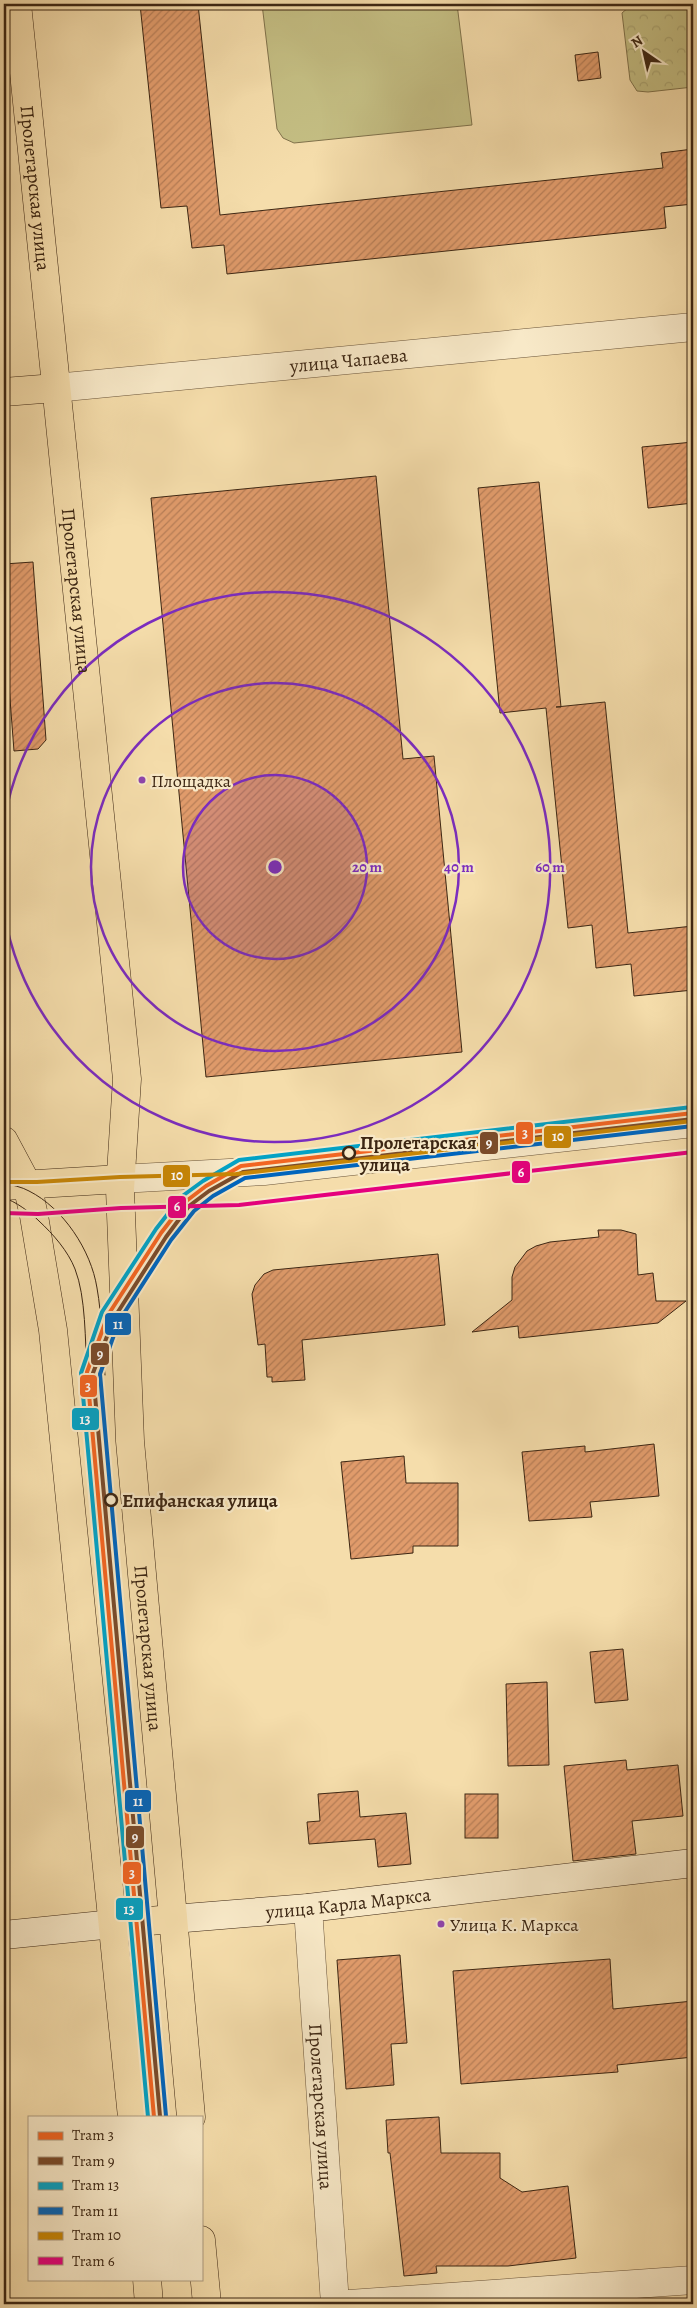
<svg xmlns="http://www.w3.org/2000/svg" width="697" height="2308" font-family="Alegreya,serif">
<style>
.grass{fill:#c4be83;stroke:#80724b}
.park{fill:url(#park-crowns);stroke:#80724b}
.building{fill:url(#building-hatch);stroke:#3c2613}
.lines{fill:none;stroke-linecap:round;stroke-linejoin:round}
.street-casing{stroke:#6a5439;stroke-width:29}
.secondary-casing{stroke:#3c2613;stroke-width:29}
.primary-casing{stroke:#3c2613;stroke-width:29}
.street{stroke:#f8e9c8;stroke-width:28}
.secondary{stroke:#f8e9c8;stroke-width:28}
.primary{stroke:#f5ddab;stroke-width:28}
.tram{stroke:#3c2613;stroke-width:1}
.tram-1-casing{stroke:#f8e9c8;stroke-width:8}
.tram-2-casing{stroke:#f8e9c8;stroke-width:8}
.tram-3-casing{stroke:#f8e9c8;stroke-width:8}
.tram-4-casing{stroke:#f8e9c8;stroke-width:8}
.tram-5-casing{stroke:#f8e9c8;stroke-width:8}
.tram-6-casing{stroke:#f8e9c8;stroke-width:8}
.tram-1{stroke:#f26522;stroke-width:4}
.tram-2{stroke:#7a4b2a;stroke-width:4}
.tram-3{stroke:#03a2c5;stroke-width:4}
.tram-4{stroke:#0065bd;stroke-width:4}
.tram-5{stroke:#c88605;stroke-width:4}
.tram-6{stroke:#e5007d;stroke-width:4}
.ring{fill:none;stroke:#7b2cbf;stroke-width:2.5}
.bus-dot{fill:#8e44ad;stroke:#f8e9c8;stroke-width:2}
.stop-dot{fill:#f8e9c8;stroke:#3c2613;stroke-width:2.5}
.labels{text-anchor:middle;stroke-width:4.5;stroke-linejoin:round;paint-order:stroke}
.bus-label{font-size:18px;fill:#3c2613;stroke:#f8e9c8;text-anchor:start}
.street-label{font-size:19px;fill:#3c2613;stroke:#f8e9c8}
.stop-label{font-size:19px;font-weight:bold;fill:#3c2613;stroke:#f8e9c8;text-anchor:start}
.centre{fill:#7b2cbf;stroke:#f8e9c8;stroke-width:2.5}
.ring-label{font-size:15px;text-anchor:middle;font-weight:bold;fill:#7b2cbf;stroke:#f8e9c8;stroke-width:4.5;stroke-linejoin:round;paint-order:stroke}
.line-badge{stroke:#f8e9c8;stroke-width:2}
.badge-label{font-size:14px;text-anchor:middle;font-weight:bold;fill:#fff}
</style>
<defs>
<pattern id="park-crowns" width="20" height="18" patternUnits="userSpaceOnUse" patternTransform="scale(1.25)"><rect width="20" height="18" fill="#c4be83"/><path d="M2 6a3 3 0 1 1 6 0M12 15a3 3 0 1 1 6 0" fill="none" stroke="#a9a370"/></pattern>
<pattern id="building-hatch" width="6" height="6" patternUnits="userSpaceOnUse" patternTransform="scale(1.25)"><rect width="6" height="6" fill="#e09b6b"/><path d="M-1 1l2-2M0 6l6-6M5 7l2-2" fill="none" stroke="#b77e57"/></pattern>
</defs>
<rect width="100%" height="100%" fill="#f5ddab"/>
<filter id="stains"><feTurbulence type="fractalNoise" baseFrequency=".004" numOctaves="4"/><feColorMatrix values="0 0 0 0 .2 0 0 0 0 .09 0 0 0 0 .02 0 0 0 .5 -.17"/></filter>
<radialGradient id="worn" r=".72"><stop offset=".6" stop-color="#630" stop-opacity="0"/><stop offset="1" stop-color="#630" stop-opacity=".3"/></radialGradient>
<polygon class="grass" points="262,4 457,4 472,125 294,143 283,138 277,129"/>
<polygon class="park" points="629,4 693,4 693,87 648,92 637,91 630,80 622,13 629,7"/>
<g class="building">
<polygon points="140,4 198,4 220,215 663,168 661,153 693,149 693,204 664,207 666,228 227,274 224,245 192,248 187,206 161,208"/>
<polygon points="598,52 601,78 578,81 575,55"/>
<polygon points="693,442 693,503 648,508 642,447"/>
<polygon points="376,476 403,759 434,756 462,1052 206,1077 151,498"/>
<polygon points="539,482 561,707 556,707 605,702 628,933 693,926 693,990 634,996 631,964 596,968 592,925 568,928 546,708 500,713 478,488"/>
<polygon points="33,562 46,740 38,749 14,751 6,647 4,647 4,564"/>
<polygon points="598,1230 621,1230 636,1234 638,1275 653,1273 656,1301 686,1301 658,1323 519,1338 518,1326 472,1332 512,1300 512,1277 515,1267 527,1251 536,1246 550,1242 599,1237"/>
<polygon points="438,1254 445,1325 302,1340 305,1380 272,1382 272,1377 267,1377 265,1344 258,1345 252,1294 255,1285 264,1274 273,1270"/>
<polygon points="654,1444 659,1496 590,1502 592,1517 529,1521 522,1452 585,1446 585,1452"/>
<polygon points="404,1456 406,1483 458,1483 458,1546 413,1546 413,1553 351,1559 341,1462"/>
<polygon points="623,1649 628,1700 595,1703 590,1652"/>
<polygon points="547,1682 549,1765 508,1766 506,1684"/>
<polygon points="626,1760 627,1770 678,1765 683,1816 632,1821 636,1854 573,1861 564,1766"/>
<polygon points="358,1791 360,1817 406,1813 411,1864 378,1867 375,1839 309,1844 307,1822 320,1821 318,1794"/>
<rect x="465" y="1794" width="33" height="44"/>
<polygon points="400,1955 407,2043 391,2044 394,2085 346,2089 337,1960"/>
<polygon points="610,1959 613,2009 693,2001 693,2057 617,2065 618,2072 461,2084 453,1971"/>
<polygon points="439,2117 441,2153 500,2153 500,2178 522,2192 568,2186 576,2258 508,2266 436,2266 437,2273 404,2276 390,2153 388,2153 386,2120"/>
</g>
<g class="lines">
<g class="street-casing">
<g id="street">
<path id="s1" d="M55,388L693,327"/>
<polyline points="120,1179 264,1171 693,1123"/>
<path id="s2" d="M308,1908L335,2304"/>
<polyline points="349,2304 693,2280"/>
</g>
</g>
<g class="secondary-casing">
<g id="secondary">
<path id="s3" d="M173,1919L308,1908L693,1863"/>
<polyline points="4,1935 113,1924"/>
</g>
</g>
<g class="primary-casing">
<g id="primary">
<path id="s4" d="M17,4L127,1079L120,1189L130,1441L191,2117"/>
<polyline points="4,392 55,388"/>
<polyline points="4,1141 27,1184 34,1216 53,1330 132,2117"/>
<polyline points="4,1186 120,1179"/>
<polyline points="113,1924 173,1919"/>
<polyline points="201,2240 207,2304"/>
<polyline points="147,2279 149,2304"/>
</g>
</g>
<use href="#street" class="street"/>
<use href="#secondary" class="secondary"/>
<use href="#primary" class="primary"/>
<g class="tram">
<path d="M4,1183C12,1185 22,1187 29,1191C63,1208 91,1250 97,1288C102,1316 102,1347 105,1375"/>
<path d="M4,1198C15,1201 30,1212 39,1221C53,1234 68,1251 75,1269C86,1297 85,1341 87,1372"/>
</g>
<g class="tram-1-casing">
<polyline id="tram-1" points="154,2117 87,1372 108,1315 161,1233 185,1202 206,1186 241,1166 693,1113"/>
</g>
<g class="tram-2-casing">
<polyline id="tram-2" points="160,2116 93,1373 114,1318 166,1237 189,1206 209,1191 243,1172 693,1119"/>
</g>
<g class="tram-3-casing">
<polyline id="tram-3" points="148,2117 81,1373 102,1312 156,1229 181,1197 203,1181 239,1160 692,1107"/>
</g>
<g class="tram-4-casing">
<polyline id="tram-4" points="166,2116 100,1374 119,1321 171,1240 194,1211 213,1196 245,1178 693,1126"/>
</g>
<g class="tram-5-casing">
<polyline id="tram-5" points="4,1182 37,1182 120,1177 236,1174 692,1121"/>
</g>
<g class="tram-6-casing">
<polyline id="tram-6" points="4,1213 38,1214 121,1208 239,1205 693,1152"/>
</g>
<use href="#tram-1" class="tram-1"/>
<use href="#tram-2" class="tram-2"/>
<use href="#tram-3" class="tram-3"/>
<use href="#tram-4" class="tram-4"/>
<use href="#tram-5" class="tram-5"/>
<use href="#tram-6" class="tram-6"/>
</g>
<circle cx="275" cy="867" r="92" fill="#7b2cbf" fill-opacity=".12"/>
<g class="ring">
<circle cx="275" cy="867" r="92"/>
<circle cx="275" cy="867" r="184"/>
<path d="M4 822A275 275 0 1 1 4 912"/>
</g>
<g class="bus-dot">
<circle cx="142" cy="780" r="4.5"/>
<circle cx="441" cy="1924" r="4.5"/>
</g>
<g class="stop-dot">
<circle cx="349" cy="1153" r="6"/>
<circle cx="111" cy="1500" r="6"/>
</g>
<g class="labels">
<g class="bus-label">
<text x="151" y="787">Площадка</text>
<text x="450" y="1931">Улица К. Маркса</text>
</g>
<g class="street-label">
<text dy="7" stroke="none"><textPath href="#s4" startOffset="185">Пролетарская улица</textPath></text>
<text dy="7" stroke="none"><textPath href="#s1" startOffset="295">улица Чапаева</textPath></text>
<text dy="7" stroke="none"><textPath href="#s4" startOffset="590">Пролетарская улица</textPath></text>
<text dy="7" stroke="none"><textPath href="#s4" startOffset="1651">Пролетарская улица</textPath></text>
<text dy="7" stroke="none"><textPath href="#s3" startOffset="176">улица Карла Маркса</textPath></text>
<text dy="7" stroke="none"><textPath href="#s2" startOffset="199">Пролетарская улица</textPath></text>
</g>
<g class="stop-label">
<text x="360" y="1149">Пролетарская<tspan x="360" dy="22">улица</tspan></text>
<text x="122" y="1507">Епифанская улица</text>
</g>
</g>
<circle cx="275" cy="867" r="8" class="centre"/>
<g class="ring-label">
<text x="367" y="872">20 m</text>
<text x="459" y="872">40 m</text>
<text x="550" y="872">60 m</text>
</g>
<g class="line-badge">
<rect x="515" y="1121" width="19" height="24" rx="5" fill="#f26522"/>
<rect x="543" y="1125" width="29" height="24" rx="5" fill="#c88605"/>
<rect x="479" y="1131" width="20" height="24" rx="5" fill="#7a4b2a"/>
<rect x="511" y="1160" width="20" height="24" rx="5" fill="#e5007d"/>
<rect x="162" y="1164" width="29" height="24" rx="5" fill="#c88605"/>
<rect x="167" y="1195" width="20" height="24" rx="5" fill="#e5007d"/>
<rect x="104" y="1312" width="28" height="24" rx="5" fill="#0065bd"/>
<rect x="90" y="1342" width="20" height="24" rx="5" fill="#7a4b2a"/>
<rect x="79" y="1374" width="19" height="24" rx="5" fill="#f26522"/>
<rect x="71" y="1407" width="29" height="24" rx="5" fill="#03a2c5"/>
<rect x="124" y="1789" width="28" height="24" rx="5" fill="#0065bd"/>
<rect x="125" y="1825" width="20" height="24" rx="5" fill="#7a4b2a"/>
<rect x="122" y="1861" width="20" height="24" rx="5" fill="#f26522"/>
<rect x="115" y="1897" width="29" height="24" rx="5" fill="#03a2c5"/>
</g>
<g class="badge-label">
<text x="525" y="1138">3</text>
<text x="558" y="1141">10</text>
<text x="489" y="1148">9</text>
<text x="521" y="1177">6</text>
<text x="177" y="1180">10</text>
<text x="177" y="1211">6</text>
<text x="118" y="1329">11</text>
<text x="100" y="1359">9</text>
<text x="88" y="1391">3</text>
<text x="85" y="1424">13</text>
<text x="138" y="1806">11</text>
<text x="135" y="1842">9</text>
<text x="132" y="1878">3</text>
<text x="129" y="1914">13</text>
</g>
<rect width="697" height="2308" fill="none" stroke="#f5ddab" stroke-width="20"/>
<rect x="5" y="5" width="687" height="2298" fill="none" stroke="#3c2613" stroke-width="2.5"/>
<rect x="10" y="10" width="677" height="2288" fill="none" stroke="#3c2613"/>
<rect x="28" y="2116" width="175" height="165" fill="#f8e9c8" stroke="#ad9b80"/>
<rect x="38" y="2132" width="25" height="8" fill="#f26522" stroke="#ad9b80"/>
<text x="72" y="2140" font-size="15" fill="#3c2613">Tram 3</text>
<rect x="38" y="2157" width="25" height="8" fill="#7a4b2a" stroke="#ad9b80"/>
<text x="72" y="2166" font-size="15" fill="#3c2613">Tram 9</text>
<rect x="38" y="2182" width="25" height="8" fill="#03a2c5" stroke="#ad9b80"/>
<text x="72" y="2190" font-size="15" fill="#3c2613">Tram 13</text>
<rect x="38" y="2207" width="25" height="8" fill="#0065bd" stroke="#ad9b80"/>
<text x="72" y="2216" font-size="15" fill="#3c2613">Tram 11</text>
<rect x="38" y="2232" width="25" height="8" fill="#c88605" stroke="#ad9b80"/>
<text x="72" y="2240" font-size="15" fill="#3c2613">Tram 10</text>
<rect x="38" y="2257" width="25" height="8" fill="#e5007d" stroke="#ad9b80"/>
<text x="72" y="2266" font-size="15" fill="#3c2613">Tram 6</text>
<g transform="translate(644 52) rotate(326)" stroke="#f8e9c8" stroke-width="4" paint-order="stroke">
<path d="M0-4L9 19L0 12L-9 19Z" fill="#3c2613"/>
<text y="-8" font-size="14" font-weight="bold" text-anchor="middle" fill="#3c2613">N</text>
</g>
<rect width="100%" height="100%" filter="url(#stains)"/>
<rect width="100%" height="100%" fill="url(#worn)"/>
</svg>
